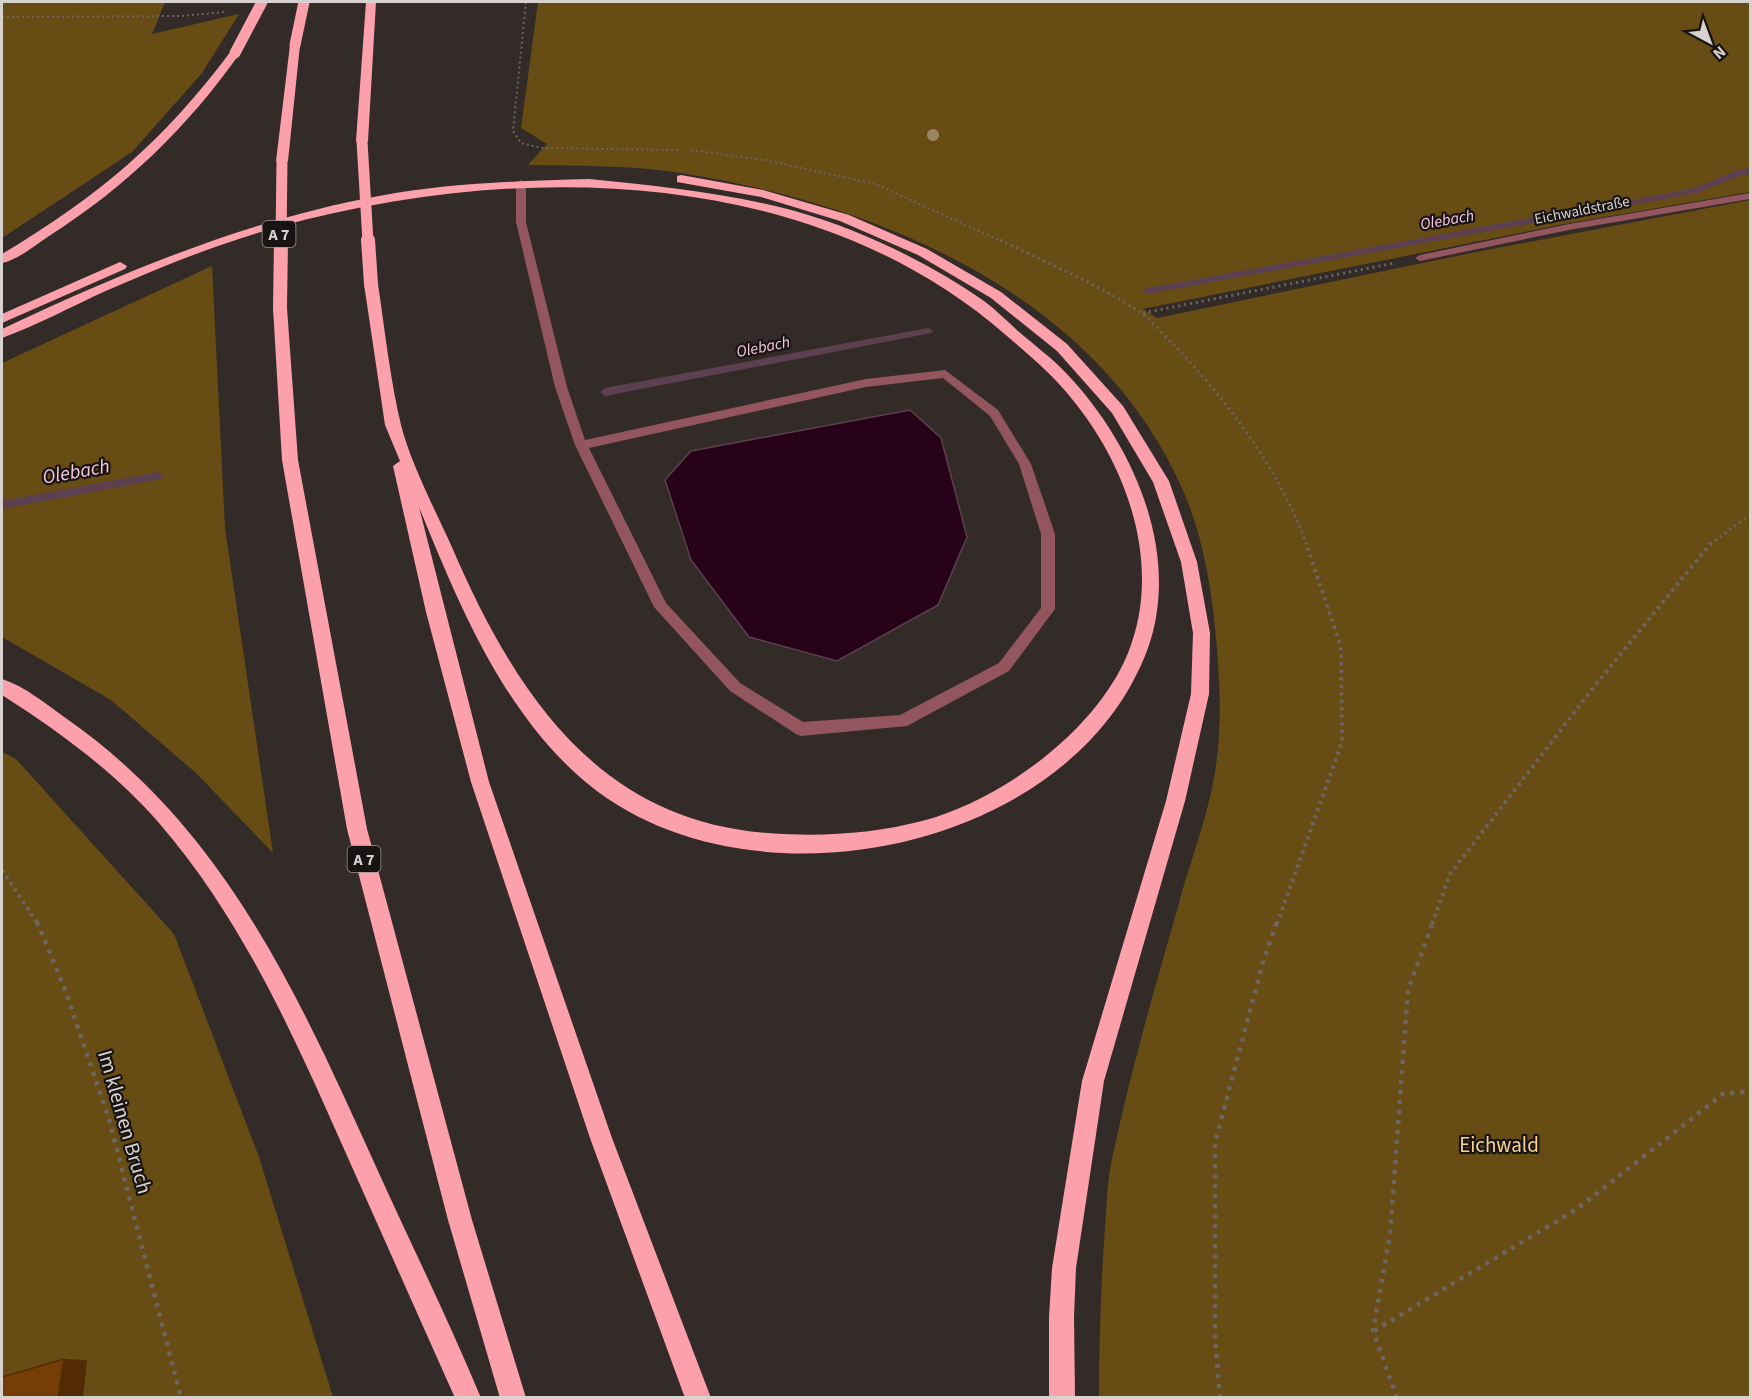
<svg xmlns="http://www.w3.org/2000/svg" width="1752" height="1399" font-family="'Source Sans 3',sans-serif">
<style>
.green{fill:#674c14}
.water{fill:#270118;stroke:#5c404f;stroke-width:1.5}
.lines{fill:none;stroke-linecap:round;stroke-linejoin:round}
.stream{fill:#5c404f;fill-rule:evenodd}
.path-far3{stroke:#6c6562;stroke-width:2;stroke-dasharray:2 3;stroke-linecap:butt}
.path-far2{stroke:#6c6562;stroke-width:3;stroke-dasharray:2 4;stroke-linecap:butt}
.path-far1{stroke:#6c6562;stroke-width:4;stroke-dasharray:3 4.5;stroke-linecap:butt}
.path{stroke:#6c6562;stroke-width:4.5;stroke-dasharray:4 6;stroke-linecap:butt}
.minor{fill:#93555e;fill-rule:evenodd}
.highway{fill:#fca0ac;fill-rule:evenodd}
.highway-bridge-far1{stroke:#fca0ac;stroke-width:11}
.highway-bridge{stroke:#fca0ac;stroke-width:14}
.tree{fill:#9e8662}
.shaded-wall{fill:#522b04}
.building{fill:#753e06;stroke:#522b04;stroke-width:1.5}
.labels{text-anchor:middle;stroke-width:4.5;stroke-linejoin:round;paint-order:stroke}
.far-street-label{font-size:15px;fill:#d7d2d0;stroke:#181413}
.far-water-label{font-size:16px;font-style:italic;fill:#f6c7de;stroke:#181413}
.shield{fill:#181413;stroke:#9e9997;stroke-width:1.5}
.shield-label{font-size:16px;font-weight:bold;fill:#d7d2d0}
.water-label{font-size:20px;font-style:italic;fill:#f6c7de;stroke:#181413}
.near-street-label{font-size:21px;fill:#d7d2d0;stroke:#181413}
.near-park-label{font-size:21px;fill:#f6d191;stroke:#181413}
</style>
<rect width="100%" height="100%" fill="#332b28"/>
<g class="green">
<polygon points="2,2 165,2 152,34 239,14 202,73 132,152 2,238"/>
<path d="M538,2H1750V192L1564,224L1143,309L1157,318L1476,252L1750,200V1397H1099C1099,1340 1101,1284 1105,1227C1107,1205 1107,1181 1112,1159C1130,1073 1155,987 1179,903C1189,865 1204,827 1212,788C1224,733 1220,674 1214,618C1209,574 1200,527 1181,486C1095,293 877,204 681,173C631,165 579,166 528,165L547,144L521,128Z"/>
<polygon points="212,266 225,528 273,853 196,773 111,700 2,637 2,363"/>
<polygon points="2,752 16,759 174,934 259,1157 333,1397 2,1397"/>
</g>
<polygon class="water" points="910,410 941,438 967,537 938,605 837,661 749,637 691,560 665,480 691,451"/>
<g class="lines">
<g class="stream">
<polygon points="1750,168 1750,174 1742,175 1697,193 1147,294 1142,291 1147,288 1695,188 1737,170"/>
<polygon points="928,328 933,331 932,333 605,396 600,392 605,388"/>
<polygon points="158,472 164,476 162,479 2,509 2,501"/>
</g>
<g class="path-far3">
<polyline points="526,2 513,131 521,143 541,148 678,150"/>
<polyline points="2,17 181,16 225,12"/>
<polyline points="691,150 765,160 875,184 1003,242"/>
</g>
<g class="path-far2">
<path d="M1000,240C1047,263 1098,284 1141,313C1153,321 1163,335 1174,345C1226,399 1282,473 1306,544"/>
<polyline points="1143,313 1395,263"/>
<polyline points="1710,544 1750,515"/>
</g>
<g class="path-far1">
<polyline points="2,870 38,924"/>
<polyline points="1277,924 1342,742 1341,647 1306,543"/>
<polyline points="1432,924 1450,874 1593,688 1711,543"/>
</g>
<g class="path">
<polyline points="37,922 64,987 109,1119 181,1398"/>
<polyline points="1374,1331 1577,1209 1723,1094 1750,1091"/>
<polyline points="1220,1398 1215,1337 1215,1143 1263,962 1277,922"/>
<polyline points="1397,1398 1373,1331 1390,1235 1408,990 1433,922"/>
</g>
<g class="minor">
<path d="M521,180L526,183V222L567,387L585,440L866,379L945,370L998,410L1031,464L1055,534V609L1009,671L907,726L801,736L796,734L730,691L654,607L575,445L555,387L516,222V183ZM943,378L990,416L1019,464L1041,534V608L999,663L900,715L803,722L740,683L666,603L589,448L866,387Z"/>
<polygon points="1750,193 1750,199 1569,230 1420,261 1415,258 1420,255 1569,224"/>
</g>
<g class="highway">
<polygon points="366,2 376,2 368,141 362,145 356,141"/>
<polygon points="295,42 300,45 288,161 282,165 276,161 290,45"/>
<path d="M231,51L240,53C188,127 126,187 49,236C35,245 18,260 2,263V254C99,196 163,142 231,51Z"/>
<polygon points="681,175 763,190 849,215 927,249 1001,292 1067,344 1123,406 1169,481 1197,562 1210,633 1209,694 1185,801 1104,1081 1076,1268 1074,1317 1075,1398 1049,1398 1049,1317 1052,1268 1082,1081 1166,801 1191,694 1193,633 1181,562 1153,482 1112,413 1057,351 991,298 918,255 840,221 761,197 677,182 677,176"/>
<path d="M589,179C659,186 727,193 795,211C859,229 930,263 984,301C996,310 1007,321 1018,331C1034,345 1052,358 1066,373C1132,442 1182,552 1148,648C1074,852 750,917 588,784C504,715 459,605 419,507L489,782L612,1138L711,1398H685L590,1138L471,782L426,612L393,466L400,461L385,425L364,284L371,280L378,284C385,331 390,379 401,425C410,461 435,510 451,545C513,689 596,821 768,833C820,837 871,834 922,821C1002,800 1097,730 1128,653C1163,567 1128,467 1072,399C1053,375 1030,356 1007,336C811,164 517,161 278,227C220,243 163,266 108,290C72,306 38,325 2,338V329C123,272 247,220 379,196C449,183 518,181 589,179Z"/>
<polygon points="120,262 127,266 125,269 2,323 2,314"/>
<polygon points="280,304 287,308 298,460 367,829 472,1220 526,1398 500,1398 448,1220 347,829 282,460 273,308"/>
<path d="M2,679C25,686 47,705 67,719C227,831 300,999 378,1171C412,1246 449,1321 481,1398H455C418,1315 381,1232 344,1149C293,1034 242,919 159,823C115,772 58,731 2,695Z"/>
</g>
<g class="highway-bridge-far1">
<polyline points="295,45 304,2"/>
<polyline points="235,53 262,2"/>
<polyline points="362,141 368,242"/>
<polyline points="281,242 282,161"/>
</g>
<g class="highway-bridge">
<polyline points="368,240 371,284"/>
<polyline points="280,308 281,240"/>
</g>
</g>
<circle class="tree" cx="933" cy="135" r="6"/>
<polygon class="shaded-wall" points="64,1359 87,1360 83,1398 58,1398"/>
<polygon class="building" points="64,1359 58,1398 2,1398 2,1377"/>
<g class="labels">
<g class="far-street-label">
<text transform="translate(1582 210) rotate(-11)" y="5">Eichwaldstraße</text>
</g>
<g class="far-water-label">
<text transform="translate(1447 219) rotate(-10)" y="6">Olebach</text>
<text transform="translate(763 346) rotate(-11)" y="6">Olebach</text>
</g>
<g class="shield">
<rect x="262.5" y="221" width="33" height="26" rx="4.5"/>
<rect x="347.5" y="846" width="33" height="26" rx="4.5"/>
</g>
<g class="shield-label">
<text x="279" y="240">A 7</text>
<text x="364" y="865">A 7</text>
</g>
<g class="water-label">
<text transform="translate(76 471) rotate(-10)" y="7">Olebach</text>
</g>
<g class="near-street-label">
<text transform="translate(125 1122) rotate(74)" y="7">Im kleinen Bruch</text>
</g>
<g class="near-park-label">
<text x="1499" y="1152">Eichwald</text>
</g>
</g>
<rect width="1752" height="1399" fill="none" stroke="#d7d2d0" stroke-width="6"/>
<g transform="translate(1710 42) rotate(139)" stroke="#181413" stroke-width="4.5" paint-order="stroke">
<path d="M0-4.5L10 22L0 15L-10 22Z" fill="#d7d2d0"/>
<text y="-9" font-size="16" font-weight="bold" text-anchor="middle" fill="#d7d2d0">N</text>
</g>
</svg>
